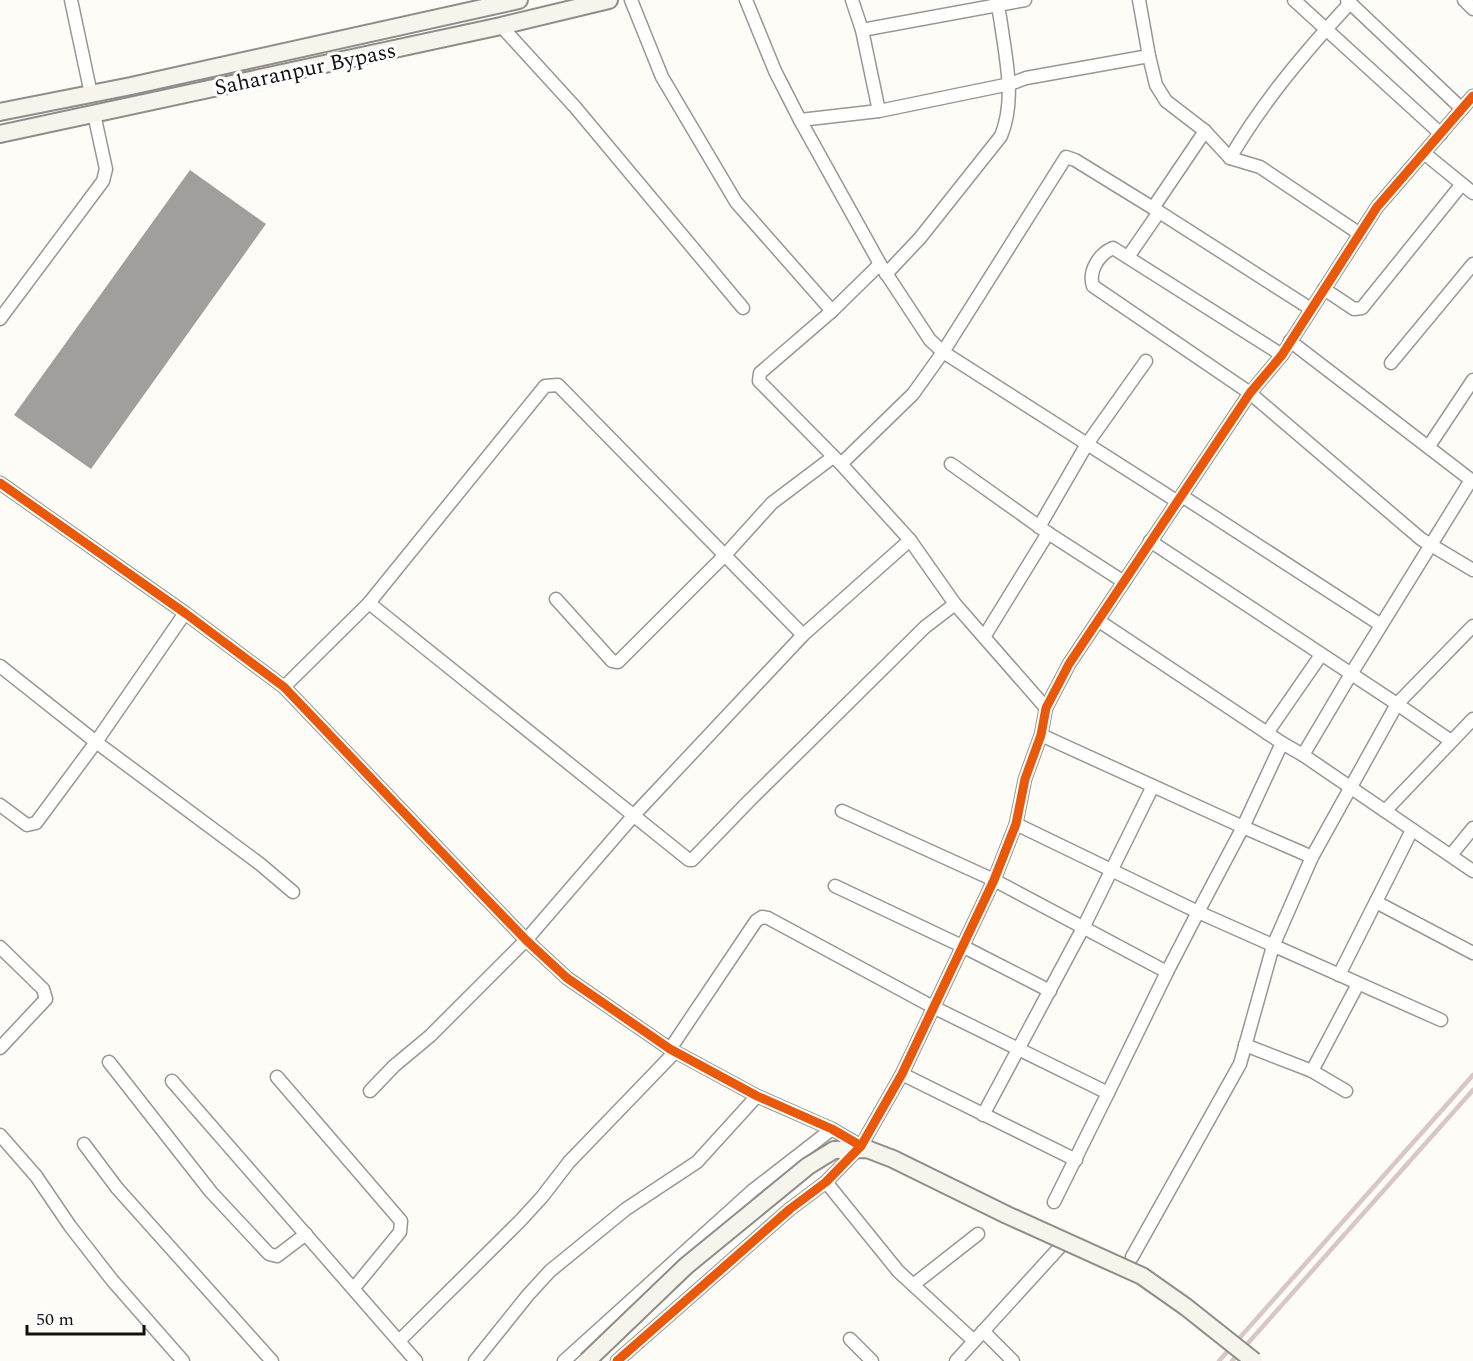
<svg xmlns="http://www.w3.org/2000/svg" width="1473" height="1361" font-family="Spectral,serif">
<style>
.building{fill:#a19f9c}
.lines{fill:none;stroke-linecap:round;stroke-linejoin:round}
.street-casing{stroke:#979795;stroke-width:15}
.secondary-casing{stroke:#8e8d8b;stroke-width:20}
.street{stroke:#fffffe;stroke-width:12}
.secondary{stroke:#f6f4eb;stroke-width:16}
.rail{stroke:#d9c6c7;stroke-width:4.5}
.secondary-bridge-casing{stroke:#8e8d8b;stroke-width:20;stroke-linecap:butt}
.secondary-bridge{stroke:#f6f4eb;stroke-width:16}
.cycleway-casing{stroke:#fff;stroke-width:13}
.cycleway{stroke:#e8590c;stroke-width:9}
.labels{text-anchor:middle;stroke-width:6;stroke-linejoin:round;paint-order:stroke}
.street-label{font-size:22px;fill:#111;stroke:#fff}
</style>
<rect width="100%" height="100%" fill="#fdfcf7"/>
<polygon class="building" points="190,170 266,224 91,469 14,415"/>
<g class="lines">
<g class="street-casing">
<g id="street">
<polyline points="71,0 91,94"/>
<polyline points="631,0 662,77 736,202 832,311"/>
<polyline points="746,0 775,71 800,120 880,264 930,340 943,352 1178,502"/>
<polyline points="852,0 862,30 879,111"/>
<polyline points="1294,0 1441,134"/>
<polyline points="1347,0 1462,109"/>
<polyline points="1464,0 1473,9"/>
<polyline points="501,26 575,107 743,308"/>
<polyline points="862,30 1025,0"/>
<polyline points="1149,56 1156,85 1166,101 1205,131 1230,158 1260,167 1360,234"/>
<polyline points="800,120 879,111 1010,84 1026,78 1149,56 1139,0"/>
<polyline points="1205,131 1153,208 1311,309"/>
<polyline points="1424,153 1473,193"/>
<path d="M1230,158C1263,101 1306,51 1350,3"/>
<polyline points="1128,257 1159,212"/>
<polyline points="880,264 832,311 760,373 759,381 841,464 910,540 955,604"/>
<path d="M886,274L920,238L1001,136C1014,104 1008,70 1003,37C1001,25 1000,12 996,0"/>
<polyline points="1324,289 1354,309 1362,308 1462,184"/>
<polyline points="0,319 103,181 106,169 94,114"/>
<polyline points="1290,341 1471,480 1351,674 1303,755 1473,871"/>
<path d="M1282,355L1113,248C1099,254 1088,271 1093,286L1250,393L1421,539L1473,570"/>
<polyline points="1391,363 1473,264"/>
<polyline points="1429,446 1473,380"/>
<polyline points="841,464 913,394 943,352 1066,157 1075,160 1153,208"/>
<polyline points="951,464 1048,533 1124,582"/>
<polyline points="0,483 185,613 284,687 472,884 526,940 567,978 670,1049 757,1096 832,1129 861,1146"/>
<polyline points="1182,496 1381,625"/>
<polyline points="1039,527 1087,444 1146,361"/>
<polyline points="556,599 612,661 618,662 725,555 772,503 833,457"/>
<polyline points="369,603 545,386 558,385 803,635"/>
<polyline points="1099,621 1282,743 1243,827 1312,857"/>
<polyline points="984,637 1048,533"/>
<polyline points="0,666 96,742 260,864 293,892"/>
<polyline points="284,687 369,603 689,860 692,860 748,802 925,627 955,604 1046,708"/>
<polyline points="1267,733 1321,655"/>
<polyline points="1041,735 1243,827 1198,912 1441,1020"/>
<polyline points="1451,741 1397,704 1473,626"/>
<polyline points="1282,743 1303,755"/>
<polyline points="0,805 27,825 36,823 96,742 185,613"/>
<polyline points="842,811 994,880 1167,972 1108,1093"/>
<polyline points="1385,811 1473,719"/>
<polyline points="1016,824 1198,912 1167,972"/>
<polyline points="1451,855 1473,828"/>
<polyline points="835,886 964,947 1050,991"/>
<polyline points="1376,902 1473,953"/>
<polyline points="0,947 43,989 46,999 0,1048"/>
<polyline points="1339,975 1412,830"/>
<polyline points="1245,1045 1312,1071 1346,1091"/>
<polyline points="670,1049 756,921 762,917 768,918 933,1007 1108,1093 1054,1202"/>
<polyline points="109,1062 211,1192 269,1254 277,1256 306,1234"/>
<polyline points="1312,1071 1358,984"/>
<polyline points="902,1074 1076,1160"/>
<polyline points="277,1077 401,1221 400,1232 354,1288"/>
<polyline points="172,1081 416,1361"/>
<polyline points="370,1091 394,1066 430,1036 526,940 634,815 803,635 910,540"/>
<polyline points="983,1115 1083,928 1153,786"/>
<polyline points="0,1135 36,1176 70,1226 112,1280 183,1361"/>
<polyline points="84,1144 117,1188 272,1361"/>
<polyline points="826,1182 898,1271 974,1341"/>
<polyline points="1132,1257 1240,1064 1273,946 1312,857 1397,704 1150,541"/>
<polyline points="913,1285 978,1234"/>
<polyline points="983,1331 1013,1361"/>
<polyline points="850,1339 872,1361"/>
<polyline points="400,1340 520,1221 542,1197 569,1162 675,1052"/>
<polyline points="475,1361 528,1295 550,1271 626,1209 697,1162 757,1096"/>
<polyline points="564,1361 752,1191 832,1129"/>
<polyline points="617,1361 790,1209 826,1182 861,1146 902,1074 994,880 1016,824 1025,779 1041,735 1046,708 1069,664 1250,393 1282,355 1377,207 1473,96"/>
<polyline points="956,1361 1059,1248"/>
</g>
</g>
<g class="secondary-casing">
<g id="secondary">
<polyline points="0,112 131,86 519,0"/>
<polyline points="0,134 501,26 609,0"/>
</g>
</g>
<use href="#street" class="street"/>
<use href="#secondary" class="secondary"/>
<g class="rail">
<polyline points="1219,1361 1473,1075"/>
<polyline points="1232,1361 1473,1090"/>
</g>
<g class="secondary-bridge-casing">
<polyline id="secondary-bridge" points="587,1361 686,1266 808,1166 834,1150 867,1149 893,1159 1007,1215 1142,1276 1186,1307 1254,1361"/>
</g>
<use href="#secondary-bridge" class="secondary-bridge"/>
<g class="cycleway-casing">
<g id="cycleway">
<polyline points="0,483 185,613 284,687 472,884 526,940 567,978 670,1049 757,1096 832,1129 861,1146"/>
<polyline points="617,1361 790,1209 826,1182 861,1146 902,1074 994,880 1016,824 1025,779 1041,735 1046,708 1069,664 1250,393 1282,355 1377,207 1473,96"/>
</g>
</g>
<use href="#cycleway" class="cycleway"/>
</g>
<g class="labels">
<g class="street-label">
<text transform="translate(305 68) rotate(-12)" y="8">Saharanpur Bypass</text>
</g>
</g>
<path d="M27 1325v9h117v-9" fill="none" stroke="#111111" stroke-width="3"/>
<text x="36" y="1325" font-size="18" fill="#111111" stroke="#ffffff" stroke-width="4.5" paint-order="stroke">50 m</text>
</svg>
